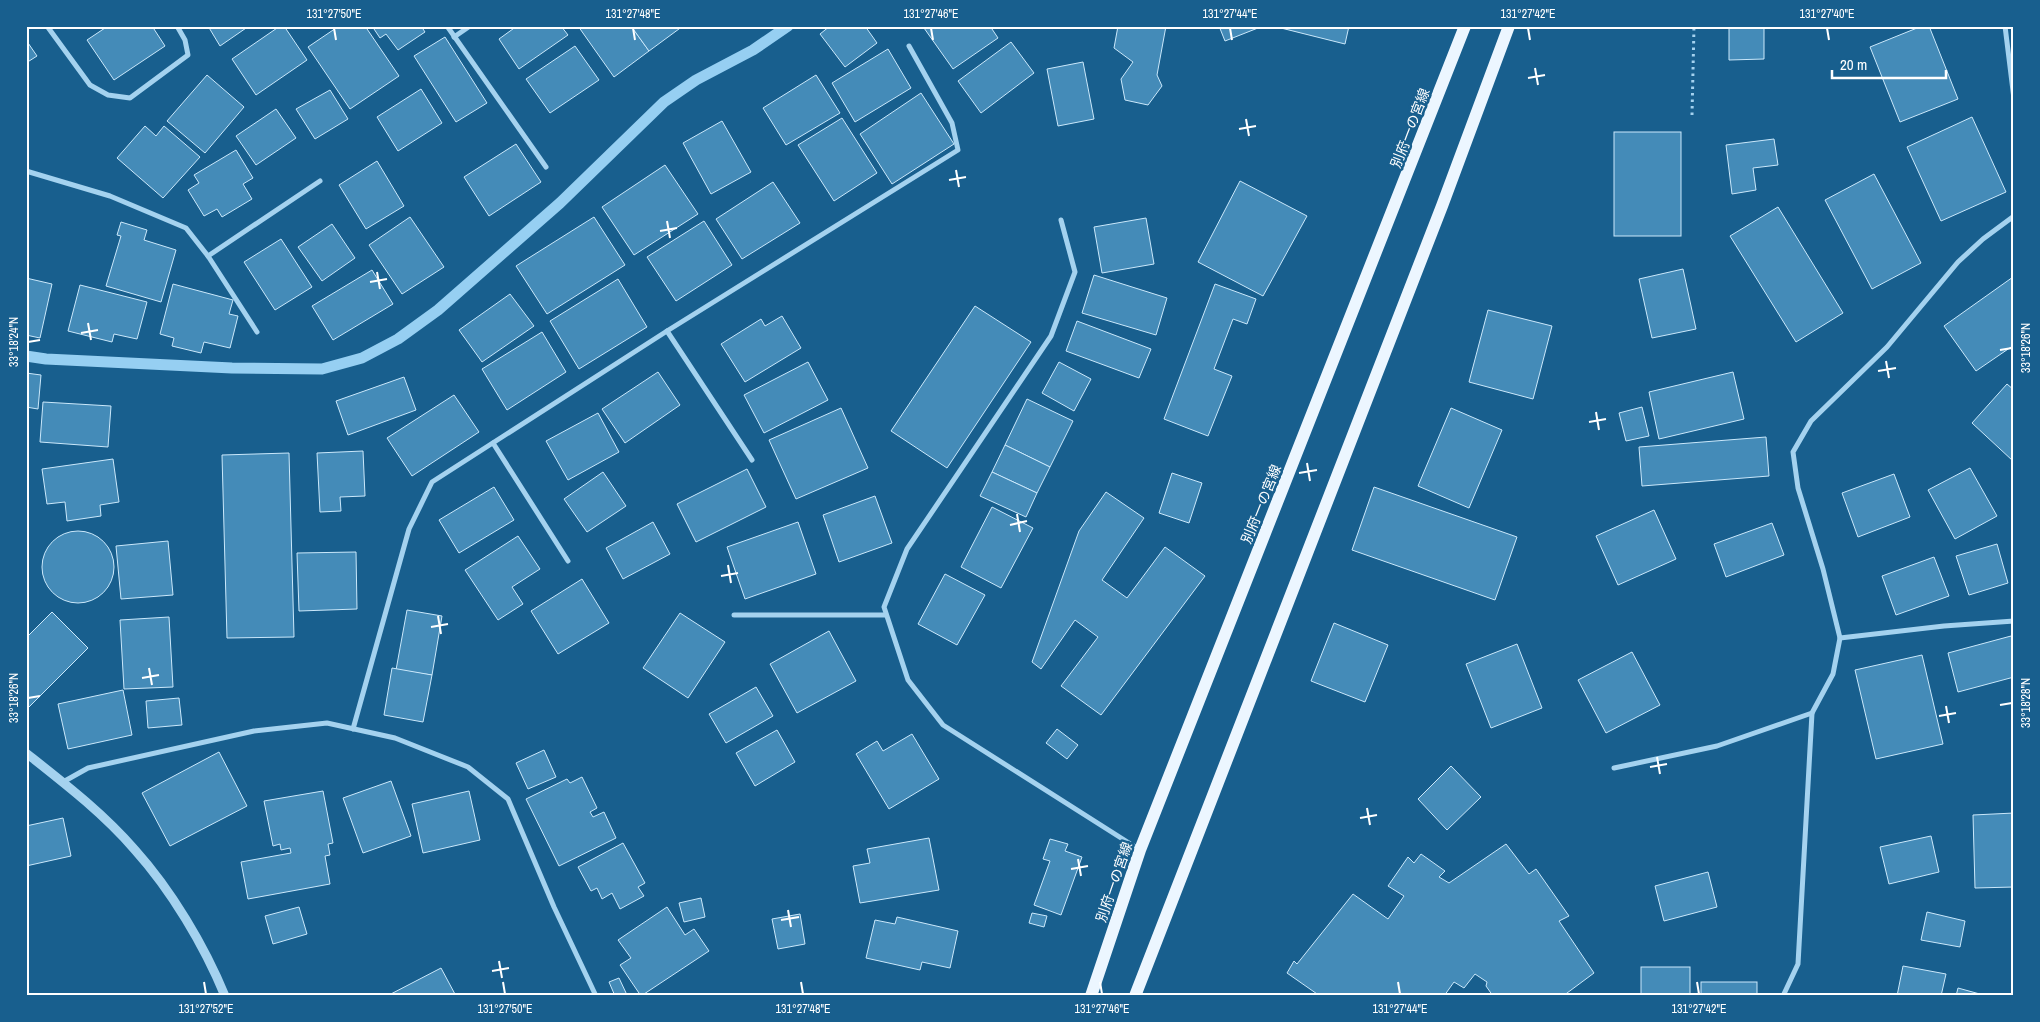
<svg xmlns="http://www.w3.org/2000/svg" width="2040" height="1022" font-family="'Archivo Narrow','Noto Sans JP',sans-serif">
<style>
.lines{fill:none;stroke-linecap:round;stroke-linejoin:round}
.stream{stroke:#96cff2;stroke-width:11}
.building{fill:#448bb8;stroke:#cae8fb}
.path{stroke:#a4d2ef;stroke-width:3;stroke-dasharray:2.5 4;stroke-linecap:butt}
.minor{stroke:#a4d2ef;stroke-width:5}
.tertiary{stroke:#a4d2ef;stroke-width:9}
.primary{stroke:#ecf6ff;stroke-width:12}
.ticks{fill:none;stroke:#fff;stroke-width:2}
.labels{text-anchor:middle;stroke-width:5;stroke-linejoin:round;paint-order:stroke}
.street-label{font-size:14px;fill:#fff;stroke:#185f8e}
.neatline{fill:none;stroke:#fff;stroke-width:2}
.ticks-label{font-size:12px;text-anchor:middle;fill:#fff}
</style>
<rect width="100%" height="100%" fill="#185f8e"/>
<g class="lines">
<polyline class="stream" points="26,356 46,359 232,368 322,369 362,358 398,339 438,310 560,203 664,102 696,80 753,50 788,26"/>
</g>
<g class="building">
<polygon points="108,26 152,26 165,46 114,80 87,40"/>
<polygon points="208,26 249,26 220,46"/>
<polygon points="280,26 284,26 307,60 256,95 232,59"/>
<polygon points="339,26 365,26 399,76 350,109 308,47"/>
<polygon points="372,26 421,26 425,32 398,50 386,34 380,38"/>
<polygon points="517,26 561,26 568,35 519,69 499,39"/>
<polygon points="578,26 631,26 649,51 614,77"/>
<polygon points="631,26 683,26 649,51"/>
<polygon points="830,26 865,26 877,43 845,67 820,34"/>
<polygon points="927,26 990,26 998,38 953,69 924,28"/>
<polygon points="1118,26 1166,26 1157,75 1162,86 1148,105 1125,100 1121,79 1133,62 1114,48"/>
<polygon points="1219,26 1263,26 1225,41"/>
<polygon points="1273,26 1349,26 1345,44"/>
<polygon points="1729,26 1764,26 1764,59 1729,60"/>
<polygon points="1922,26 1929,26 1958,99 1900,122 1870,47"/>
<polygon points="445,37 487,103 456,122 414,56"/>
<polygon points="26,40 37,56 26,63"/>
<polygon points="1011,42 1034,73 981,113 958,81"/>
<polygon points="575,46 599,80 550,113 526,79"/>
<polygon points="888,49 911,88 855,122 832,83"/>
<polygon points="1083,62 1094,119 1058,126 1047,69"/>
<polygon points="207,75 244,107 205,153 167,121"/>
<polygon points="816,75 840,113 786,145 763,108"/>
<polygon points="421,89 442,123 398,151 377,117"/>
<polygon points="330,90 348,119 315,139 296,109"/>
<polygon points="921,93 954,144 892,184 860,134"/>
<polygon points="276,109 296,138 256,165 236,136"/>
<polygon points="1972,117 2006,192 1941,221 1907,147"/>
<polygon points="842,118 877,173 834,201 798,145"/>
<polygon points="722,121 751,172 711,194 683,143"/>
<polygon points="145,126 156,136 164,126 200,157 163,198 117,158"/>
<rect x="1614" y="132" width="67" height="104"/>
<polygon points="1774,139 1778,165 1753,168 1756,190 1732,194 1726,145"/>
<polygon points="516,144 541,182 489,216 464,177"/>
<polygon points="236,150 253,178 243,184 252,199 222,217 217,209 204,216 188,190 199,183 194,175"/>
<polygon points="377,161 404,206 366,229 339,185"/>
<polygon points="665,165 698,214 634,255 602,207"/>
<polygon points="1874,174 1921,263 1872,289 1825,200"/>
<polygon points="1240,181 1307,216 1263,296 1198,262"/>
<polygon points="773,182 800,223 742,259 716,219"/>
<polygon points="1778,207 1843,313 1796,342 1730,236"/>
<polygon points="410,217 444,267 402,294 369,245"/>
<polygon points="594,217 625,265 547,314 516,266"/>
<polygon points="1146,218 1154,264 1102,273 1094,227"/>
<polygon points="704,221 732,265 676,301 647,257"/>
<polygon points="121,222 147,230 144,240 176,250 161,302 106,286 121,236 117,235"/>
<polygon points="332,224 355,258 322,281 298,247"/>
<polygon points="281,239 312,287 275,310 244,262"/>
<polygon points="1683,269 1696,329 1652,338 1639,279"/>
<polygon points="372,270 393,304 333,340 312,306"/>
<polygon points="1094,275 1167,298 1156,335 1082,313"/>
<polygon points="2013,277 2014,345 1976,371 1944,326"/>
<polygon points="26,278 52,284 40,338 26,335"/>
<polygon points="618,279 647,327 579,369 550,321"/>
<polygon points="173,284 233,300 229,314 238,316 230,348 204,342 201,353 172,346 174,338 160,334"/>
<polygon points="1215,284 1256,299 1247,324 1233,319 1214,369 1232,376 1208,436 1164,419"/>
<polygon points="80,285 147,302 137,339 114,334 112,342 68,331"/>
<polygon points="510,294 534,326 482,362 459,330"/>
<polygon points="975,306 1031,342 947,468 891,431"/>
<polygon points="1488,310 1552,326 1533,399 1469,382"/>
<polygon points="782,316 801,348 745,382 721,344 761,319 765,326"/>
<polygon points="1077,321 1151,349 1139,378 1066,351"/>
<polygon points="542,332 566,372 507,410 482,369"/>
<polygon points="808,362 828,400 764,433 744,395"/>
<polygon points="1059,362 1091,379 1074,411 1042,393"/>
<polygon points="658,372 680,405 625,443 602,409"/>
<polygon points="1733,372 1744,419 1659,439 1649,392"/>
<polygon points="26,373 41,375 38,409 26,407"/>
<polygon points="404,377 416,410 348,435 336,401"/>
<polygon points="2007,384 2014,390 2013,461 1972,423"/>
<polygon points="454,395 479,432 412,476 387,438"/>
<polygon points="1027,399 1073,421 1050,467 1005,445"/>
<polygon points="43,402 111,406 108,447 40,442"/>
<polygon points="1642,407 1649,436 1626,441 1619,413"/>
<polygon points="841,408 868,468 796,499 769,440"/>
<polygon points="1451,408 1502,430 1469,508 1418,486"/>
<polygon points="598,413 619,452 568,480 546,441"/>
<polygon points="1766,437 1769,476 1642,486 1639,447"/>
<polygon points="1005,445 1050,467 1037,493 992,472"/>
<polygon points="363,451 365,496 340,497 341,511 320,512 317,453"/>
<polygon points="289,453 294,637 227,638 222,455"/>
<polygon points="113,459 119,502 100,505 101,516 67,521 65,502 47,504 42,469"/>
<polygon points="1970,468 1997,516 1955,539 1928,490"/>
<polygon points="747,469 766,507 696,542 677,504"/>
<polygon points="603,472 626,506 587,532 564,499"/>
<polygon points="992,472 1037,493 1026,517 980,496"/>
<polygon points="1172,473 1202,483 1189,523 1159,513"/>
<polygon points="1894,474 1910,517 1858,537 1842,493"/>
<polygon points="494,487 514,520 459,553 439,520"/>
<polygon points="1374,487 1517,537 1495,600 1352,550"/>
<polygon points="1106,492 1144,518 1102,580 1127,598 1165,547 1205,576 1101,715 1061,686 1098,637 1075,620 1041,669 1032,662 1079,531"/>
<polygon points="875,496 892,543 839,562 823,515"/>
<polygon points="992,507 1033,528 1001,588 961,567"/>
<polygon points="1654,510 1676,559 1618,585 1596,536"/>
<polygon points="653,522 670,554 623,579 606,548"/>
<polygon points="798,522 816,574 745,599 727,547"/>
<polygon points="1772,523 1784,555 1726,577 1714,544"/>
<circle cx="78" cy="567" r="36"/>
<polygon points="518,536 540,569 512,587 523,604 498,620 465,570"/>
<polygon points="168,541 173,595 121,599 116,546"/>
<polygon points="1997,544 2008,583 1969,595 1956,556"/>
<polygon points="356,552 357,609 299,611 297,553"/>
<polygon points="1934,557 1949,596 1896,615 1882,576"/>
<polygon points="945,574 985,595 957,645 918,624"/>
<polygon points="582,579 609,623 558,654 531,611"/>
<polygon points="407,610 442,616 432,675 396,670"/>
<polygon points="52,612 88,648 28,708 26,638"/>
<polygon points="680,613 725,642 688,698 643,668"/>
<polygon points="169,617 173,687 124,689 120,620"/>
<polygon points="1334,623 1388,645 1365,702 1311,681"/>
<polygon points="829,631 856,681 797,713 770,664"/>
<polygon points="2011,636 2014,644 2014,677 1958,692 1948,653"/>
<polygon points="1517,644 1542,708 1491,728 1466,664"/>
<polygon points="1632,652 1660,705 1606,733 1578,680"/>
<polygon points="1922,655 1943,744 1876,759 1855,670"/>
<polygon points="392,668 432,675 423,722 384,715"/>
<polygon points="756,687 773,716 726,743 709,714"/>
<polygon points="123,690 132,735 68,749 58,704"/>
<polygon points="179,698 182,725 148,728 146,701"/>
<polygon points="1057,729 1078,745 1067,759 1046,743"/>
<polygon points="777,730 795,762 755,786 736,753"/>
<polygon points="912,734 939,779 889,809 856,754 877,741 883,751"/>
<polygon points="544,750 556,777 528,789 516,763"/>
<polygon points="219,752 247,806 170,846 142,793"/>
<polygon points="1451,766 1481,797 1447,830 1418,799"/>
<polygon points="582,777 597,808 590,812 593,817 604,812 616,838 559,866 526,799 567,779 570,783"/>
<polygon points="391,781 411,836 363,853 343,798"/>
<polygon points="323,791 333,843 328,844 330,855 325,856 330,884 248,899 241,862 291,853 290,848 281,850 280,844 273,846 264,801"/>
<polygon points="469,791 480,840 423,853 412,804"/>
<polygon points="2014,813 2014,887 1975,888 1973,815"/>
<polygon points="63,818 71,856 26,866 26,826"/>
<polygon points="1931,836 1939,872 1889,884 1880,847"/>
<polygon points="929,838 939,890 860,903 853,866 870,863 867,849"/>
<polygon points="1050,839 1068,844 1065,851 1082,857 1061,915 1034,905 1050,861 1043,859"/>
<polygon points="623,843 645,883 638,887 644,896 620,909 612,893 602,899 597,888 591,891 578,867"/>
<polygon points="1506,844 1529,874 1536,869 1569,916 1559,921 1594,973 1563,996 1493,996 1486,986 1487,982 1475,974 1464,988 1454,982 1444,996 1320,996 1287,973 1294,961 1297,964 1353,894 1388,919 1404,896 1388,886 1408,857 1414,863 1421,854 1445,871 1439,877 1449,883"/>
<polygon points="1708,872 1717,907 1664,921 1655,886"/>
<polygon points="701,898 705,917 684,922 679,903"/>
<polygon points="299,907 307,934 273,944 265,916"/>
<polygon points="667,907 685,935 694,929 709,951 641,996 620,965 631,958 618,940"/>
<polygon points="1927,912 1965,921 1960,947 1921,940"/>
<polygon points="1032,913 1047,916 1044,927 1029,923"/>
<polygon points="800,914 805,944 778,949 772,919"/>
<polygon points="897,917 958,931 950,968 922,962 920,970 866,958 875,920 895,924"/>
<polygon points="1903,966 1946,974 1941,996 1897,996"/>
<rect x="1641" y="967" width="49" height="29"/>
<polygon points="441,968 456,996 387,996"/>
<polygon points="619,978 627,995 625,996 615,996 609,982"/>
<rect x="1701" y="982" width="56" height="14"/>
<polygon points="1958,988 1987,996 1956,996"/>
</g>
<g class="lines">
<polyline class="path" points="1692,115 1694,26"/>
<g class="minor">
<polyline points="47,26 90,85 108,95 130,98 188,55 185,40 177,26"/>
<polyline points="447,26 546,167"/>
<polyline points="2005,26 2014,99"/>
<polyline points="454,37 470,26"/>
<polyline points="26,171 110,196 186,228 208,256 257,332"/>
<polyline points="1061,220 1075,272 1051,336 907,549 884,607 908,680 943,725 1140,850"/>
<polyline points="208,256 320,181"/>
<polyline points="667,331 752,460"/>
<polyline points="493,443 568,561"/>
<polyline points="734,615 886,615"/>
<polyline points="1840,638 1944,626 2014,621"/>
<polyline points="353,729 409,529 432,482 667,331 958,150 952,123 909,46"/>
<polyline points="1614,768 1717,746 1812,713"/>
<polyline points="63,782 88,768 254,731 327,723 395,738 468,767 508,799 554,907 596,996"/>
<polyline points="1783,996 1798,964 1812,713 1833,674 1840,638 1823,569 1798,488 1793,452 1811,421 1887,347 1958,262 1983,239 2014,216"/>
</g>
<path class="tertiary" d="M26,753C64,783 103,813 135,850C171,890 204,945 225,996"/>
<g class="primary">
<polyline points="1091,996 1140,850 1465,26"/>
<polyline points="1135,996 1442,206 1509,26"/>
</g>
</g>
<path class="ticks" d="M334,28L336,40M633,28L635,40M931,28L933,40M1230,28L1232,40M1528,28L1530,40M1827,28L1829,40M1535,68L1538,85M1528,78L1545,75M1246,119L1249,136M1239,129L1256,126M956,170L959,187M949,180L966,177M667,221L670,238M660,231L677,228M377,272L380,289M370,282L387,279M88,323L91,340M81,333L98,330M28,342L40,340M2000,350L2012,348M1886,361L1889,378M1878,371L1896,368M1596,412L1599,430M1589,422L1606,419M1307,463L1310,481M1299,473L1317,470M1017,514L1020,532M1010,525L1027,521M728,565L731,583M721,576L738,573M438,616L441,634M431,627L448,624M149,668L152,685M142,678L159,675M28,698L40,696M2000,705L2012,703M1946,706L1949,723M1939,716L1956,713M1657,757L1660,774M1650,767L1667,764M1367,808L1370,825M1360,818L1377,815M1078,859L1081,876M1071,869L1088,866M788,910L791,927M781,920L799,917M499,961L502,978M492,971L509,968M204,982L206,994M503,982L505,994M801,982L803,994M1100,982L1102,994M1398,982L1400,994M1697,982L1699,994"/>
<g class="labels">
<g class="street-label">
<text transform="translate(1410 128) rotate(-69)" y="5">別府一の宮線</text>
<text transform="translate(1261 504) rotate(-68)" y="5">別府一の宮線</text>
<text transform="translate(1114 882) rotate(-71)" y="5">別府一の宮線</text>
</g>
</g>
<rect width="2040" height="1022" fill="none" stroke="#185f8e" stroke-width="55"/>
<path d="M1832 70v8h114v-8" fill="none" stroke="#ffffff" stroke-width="2.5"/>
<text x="1840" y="70" font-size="15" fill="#ffffff" stroke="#185f8e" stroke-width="4" paint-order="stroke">20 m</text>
<rect x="28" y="28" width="1984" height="966" class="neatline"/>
<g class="ticks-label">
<text x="334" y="18">131°27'50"E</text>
<text x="633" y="18">131°27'48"E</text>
<text x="931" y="18">131°27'46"E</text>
<text x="1230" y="18">131°27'44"E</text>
<text x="1528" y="18">131°27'42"E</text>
<text x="1827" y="18">131°27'40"E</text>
<text transform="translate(14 342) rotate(-90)" y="4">33°18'24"N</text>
<text transform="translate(2026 348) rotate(-90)" y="4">33°18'26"N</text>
<text transform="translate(14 698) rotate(-90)" y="4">33°18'26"N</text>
<text transform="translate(2026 703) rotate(-90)" y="4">33°18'28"N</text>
<text x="206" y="1013">131°27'52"E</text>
<text x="505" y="1013">131°27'50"E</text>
<text x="803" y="1013">131°27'48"E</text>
<text x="1102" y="1013">131°27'46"E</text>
<text x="1400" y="1013">131°27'44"E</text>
<text x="1699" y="1013">131°27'42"E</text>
</g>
</svg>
